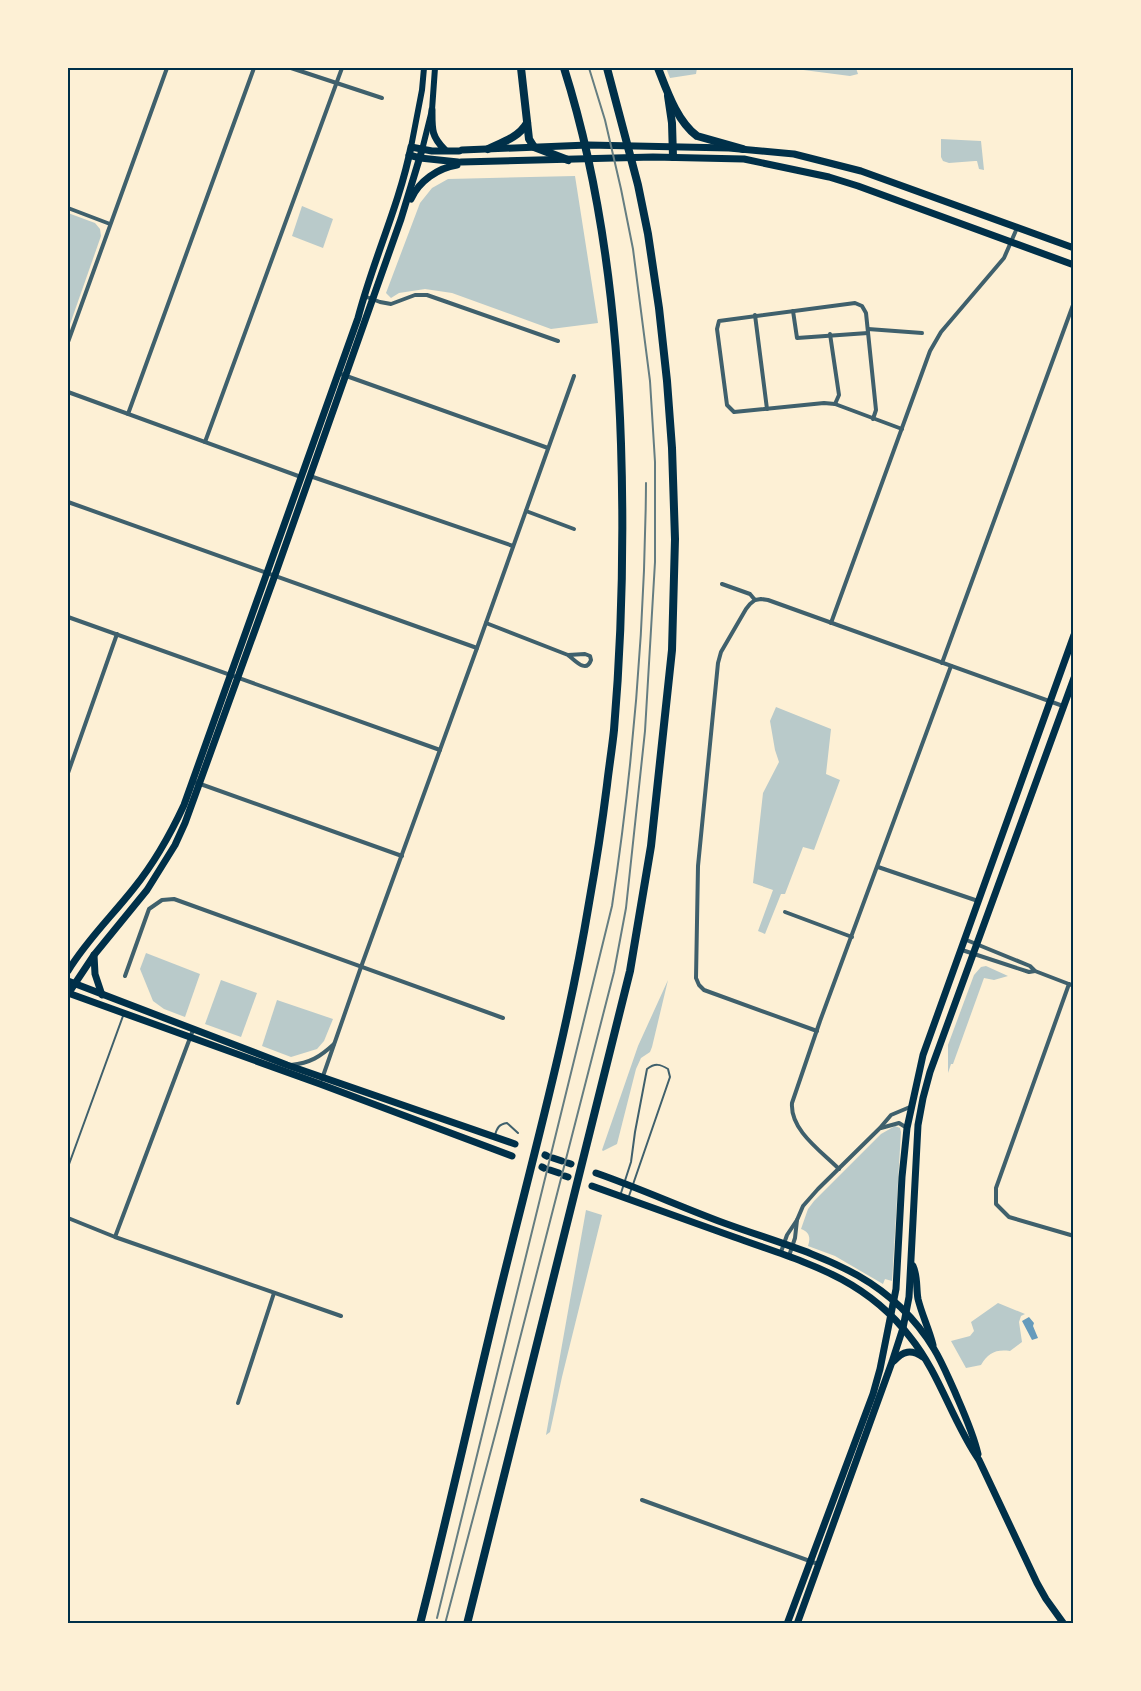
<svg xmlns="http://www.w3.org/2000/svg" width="1141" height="1691" font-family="'Space Grotesk',sans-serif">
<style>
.green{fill:#b9caca}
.water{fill:#669bbc}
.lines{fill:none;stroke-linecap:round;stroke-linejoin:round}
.service{stroke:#3f606c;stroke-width:2}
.minor{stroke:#3f606c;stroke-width:4}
.secondary{stroke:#003049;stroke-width:6}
.primary{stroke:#003049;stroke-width:7}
.motorway{stroke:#003049;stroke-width:8}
.rail{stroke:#657d81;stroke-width:2}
.neatline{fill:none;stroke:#003049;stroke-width:2}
</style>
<rect width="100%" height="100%" fill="#fdf0d5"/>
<g class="green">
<polygon points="666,68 697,68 696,74 670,78"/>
<polygon points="788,68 856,68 858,74 850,76"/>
<polygon points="941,139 981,141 984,170 979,169 977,161 975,161 949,163 943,161 941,157"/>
<polygon points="575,176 598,323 551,329 452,293 425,289 399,293 391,298 386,293 420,203 432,188 448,179"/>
<polygon points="302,206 333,219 323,248 292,236"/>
<polygon points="68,213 95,223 100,229 101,236 68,330"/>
<polygon points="776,707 831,729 826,774 840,780 814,850 803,847 785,894 781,894 765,934 758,931 773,890 753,883 763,793 779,762 775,750 770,721"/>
<polygon points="146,953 200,974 185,1017 164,1009 153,1001 140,969"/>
<polygon points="986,966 1008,976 994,980 984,978 953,1064 951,1064 948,1073 948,1045 974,975 981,967"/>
<polygon points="221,980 257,993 241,1037 205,1024"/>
<polygon points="668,980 652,1047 650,1052 641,1058 636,1069 617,1144 603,1151 602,1150 638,1046"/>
<polygon points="277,1000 333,1019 324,1041 317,1049 291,1057 262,1046"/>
<path d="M895,1126L900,1128L901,1132L893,1265L892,1281L885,1279L883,1284L835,1256L808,1246C811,1237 809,1232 801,1229L808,1209L814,1201L881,1134Z"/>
<polygon points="586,1210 602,1215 562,1377 550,1432 546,1435"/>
<path d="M998,1303L1025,1314L1021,1316L1019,1322L1022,1342L1010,1351C996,1349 988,1353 981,1365L966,1368L951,1341L970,1336L974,1331L971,1322Z"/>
</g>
<polygon class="water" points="1029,1317 1034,1323 1033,1326 1038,1338 1032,1340 1022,1321"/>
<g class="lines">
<g class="service">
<path d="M495,1135C497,1128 499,1124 507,1123L518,1133"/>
<polyline points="68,1167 123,1016"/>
<path d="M621,1193L631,1162L635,1132L647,1069C655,1063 660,1064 668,1069L670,1077L629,1196"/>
</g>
<g class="minor">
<polyline points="291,68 382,98"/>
<polyline points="68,208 110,224"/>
<polyline points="364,296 380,302 391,304 415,295 427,295 558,341"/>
<polyline points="793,311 797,338 868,333"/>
<polyline points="755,315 767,409"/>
<polyline points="868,329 922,333"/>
<polyline points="830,334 839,395 835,404"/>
<polyline points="68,342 167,68"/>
<polyline points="338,373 548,448"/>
<polyline points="68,392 301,477"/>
<polyline points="128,414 254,68"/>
<polyline points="873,419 876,410 866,313 862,306 855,303 719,321 717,329 727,405 734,412 824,403 835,404 902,429"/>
<polyline points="205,442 342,68"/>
<polyline points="310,476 513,546"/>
<polyline points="68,502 477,648"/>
<polyline points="526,511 574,529"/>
<polyline points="722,584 750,594 755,600 761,599 768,600 1063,706"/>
<polyline points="755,600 750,604 746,609 721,652 718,663 698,866 696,978 699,985 704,990 817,1031"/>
<polyline points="68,617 440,750"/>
<path d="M486,623L568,655L585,654L590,656L591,660C586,674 575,660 568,655"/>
<polyline points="831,623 930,351 941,332 1004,258 1017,228"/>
<polyline points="942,663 1073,305"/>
<polyline points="68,773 117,634"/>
<polyline points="192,781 402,856"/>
<polyline points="878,867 978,901"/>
<polyline points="785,912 852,937"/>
<polyline points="964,939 1030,966 1035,971 1074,986"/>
<polyline points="962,950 1029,972 1035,971"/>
<polyline points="125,976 149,909 162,900 174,899 503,1018"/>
<polyline points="1069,984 996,1188 996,1204 1009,1217 1074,1236"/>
<path d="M291,1065C310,1063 320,1057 334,1044"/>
<polyline points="322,1079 361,967 477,648 574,376"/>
<polyline points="881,1128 899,1123 907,1128"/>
<path d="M839,1169C821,1151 790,1130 792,1103L820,1021L951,666"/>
<polyline points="68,1218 115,1237 341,1316"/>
<polyline points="115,1237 193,1030"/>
<polyline points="781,1252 787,1235 797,1220 803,1206 818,1189 880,1128 891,1115 910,1107"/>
<polyline points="789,1256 795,1238 797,1220"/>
<polyline points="238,1403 274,1293"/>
<polyline points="642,1500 818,1564"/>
</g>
<g class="secondary">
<polyline points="411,147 422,90 424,68"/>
<polyline points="422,150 432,110 435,68"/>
</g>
<g class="primary">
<path d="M432,110C432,129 431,136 445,150"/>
<polyline points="462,150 588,145 729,148 794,154 861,171 1074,248"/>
<polyline points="409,155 420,158 458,162"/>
<polyline points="461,162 653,157 744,159 829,177 858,186 1074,265"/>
<path d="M411,199C419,181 438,168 457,165"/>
<polyline points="94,955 95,974 102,995"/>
<path d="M68,971C86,941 112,916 134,888C155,862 170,835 184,805L358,318C373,260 399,206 411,147L432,151H459"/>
<polyline points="68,981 287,1065 515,1144"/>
<polyline points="68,993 320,1084 512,1156"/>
<polyline points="68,994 94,955 147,890 175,845 185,823 275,575 401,219 422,150"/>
<polyline points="545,1155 547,1156"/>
<polyline points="553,1158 562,1161"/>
<polyline points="568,1163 571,1164"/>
<polyline points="542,1167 544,1168"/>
<polyline points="550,1170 559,1173"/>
<path d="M596,1173C639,1188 681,1207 724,1223C806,1253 885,1268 934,1349C942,1362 948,1377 954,1390C963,1411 973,1432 978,1454"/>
<polyline points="565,1176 568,1177"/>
<path d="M592,1186C640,1203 687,1220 734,1237C803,1262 863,1276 910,1337C940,1374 952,1421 979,1460L1037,1583L1046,1599L1064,1624"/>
<path d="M913,1266C918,1277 916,1288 918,1299C922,1315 929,1329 933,1345"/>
<path d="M894,1361C903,1351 911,1349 923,1357"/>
<polyline points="787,1624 873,1394 880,1369 896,1289 902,1177 907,1128 923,1055 1074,635"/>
<polyline points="797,1624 892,1362 903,1328 909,1297 918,1125 923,1098 930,1072 1074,678"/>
</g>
<g class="motorway">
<polyline points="521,68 529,139 534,147 568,160"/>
<path d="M658,68C667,91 677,121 697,136L743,149"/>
<polyline points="668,96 672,123 673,157"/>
<path d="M488,149C503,142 519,137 527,123"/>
<path d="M420,1624C449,1511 474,1397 502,1283C533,1157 568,1031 589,903C596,864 602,825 607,785C609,767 612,749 614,730C622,635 624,539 621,444C617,318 602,188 564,68"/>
<polyline points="467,1624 630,971 651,846 672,650 675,539 672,448 667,381 659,308 648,234 638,185 607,68"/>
</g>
<g class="rail">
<path d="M437,1618L612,906C633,766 645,624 646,483"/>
<polyline points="445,1624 499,1420 614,972 626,908 645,731 655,562 655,462 650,381 633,249 621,189 605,120 589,68"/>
</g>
</g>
<rect width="1141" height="1691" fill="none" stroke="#fdf0d5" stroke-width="138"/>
<rect x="69" y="69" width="1003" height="1553" class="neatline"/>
</svg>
